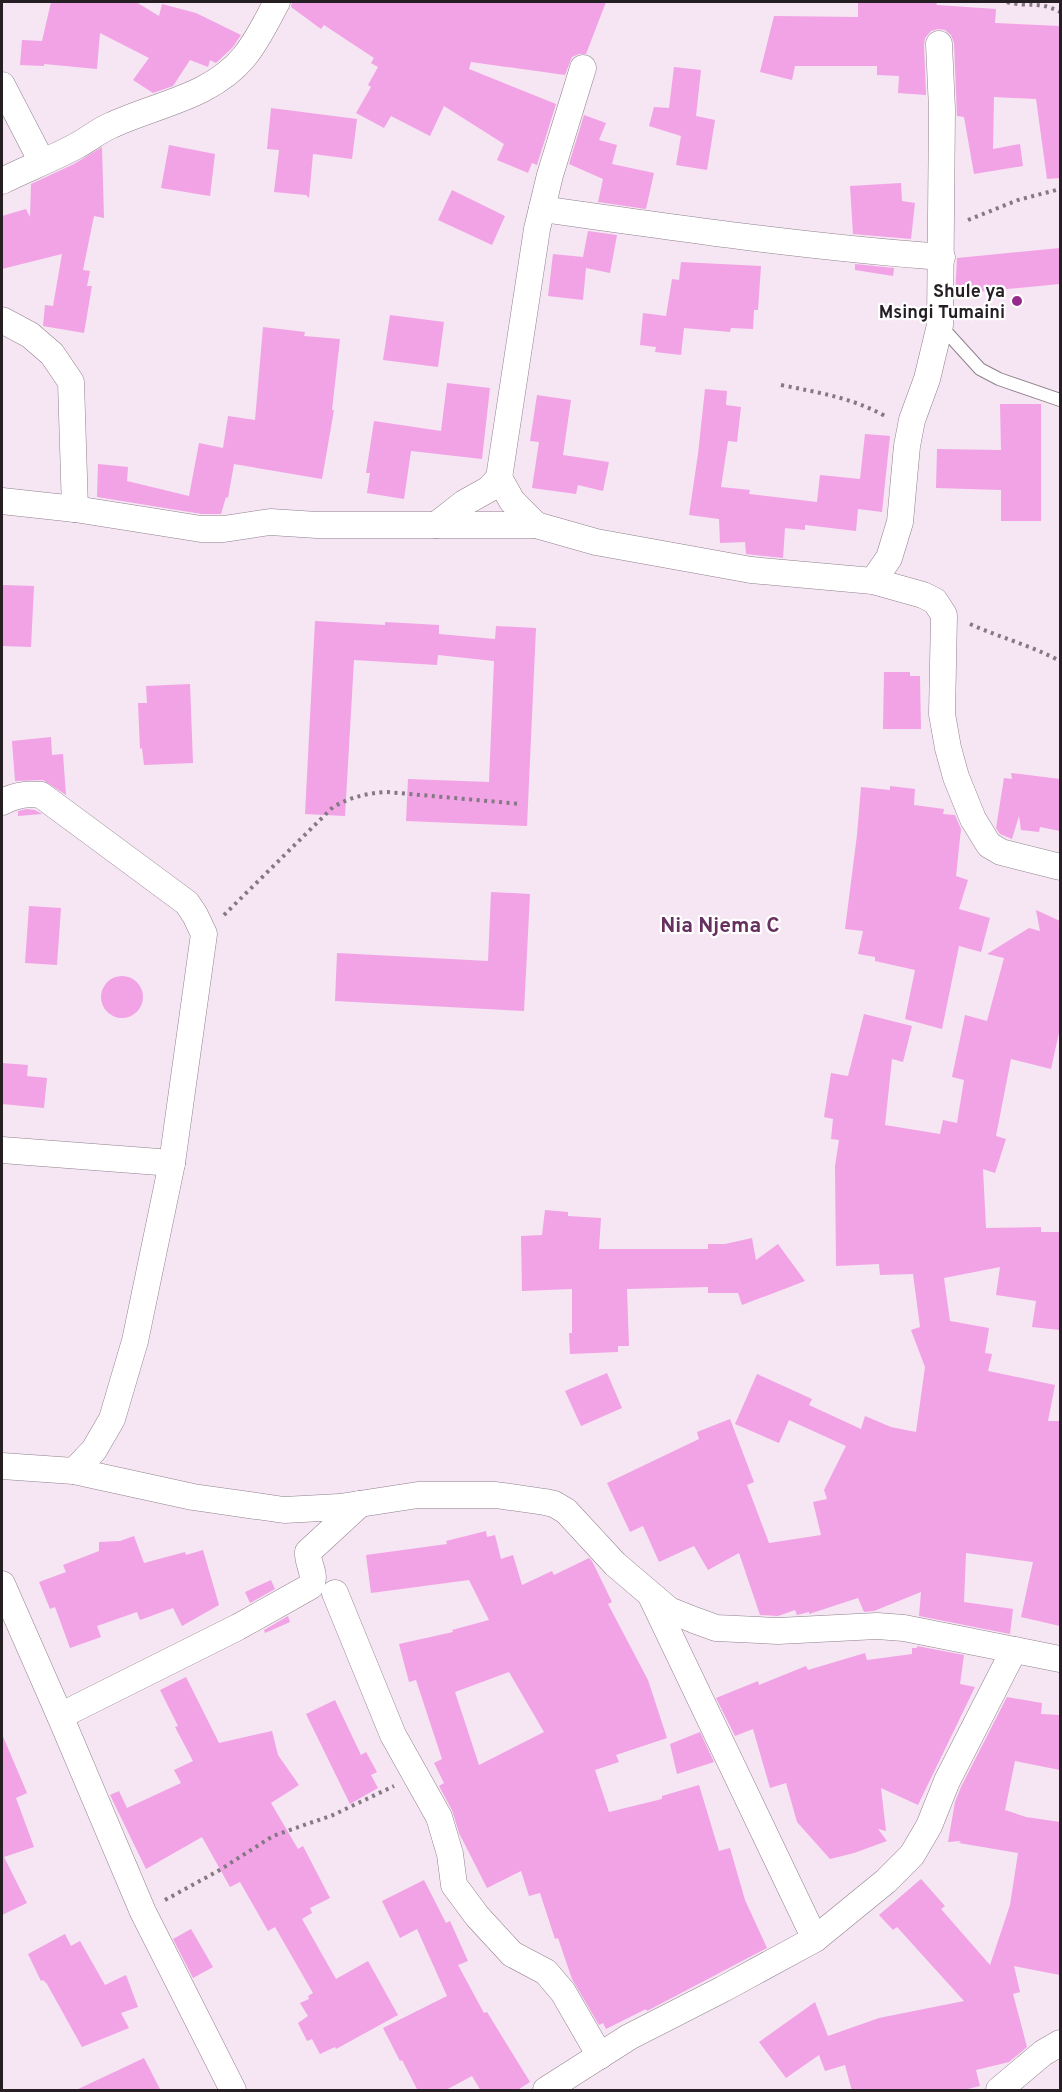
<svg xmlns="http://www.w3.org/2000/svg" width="1062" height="2092" font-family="Overpass,sans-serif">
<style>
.building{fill:#f1a3e5;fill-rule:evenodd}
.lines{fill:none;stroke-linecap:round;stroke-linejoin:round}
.lane-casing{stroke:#90818d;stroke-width:14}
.street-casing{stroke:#90818d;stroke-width:27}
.path{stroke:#847982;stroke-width:4;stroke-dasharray:3 4.5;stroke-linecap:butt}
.lane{stroke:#fff;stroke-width:12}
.street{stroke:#fff;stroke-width:26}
.poi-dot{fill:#962a8b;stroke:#fff;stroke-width:2}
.labels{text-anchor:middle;stroke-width:4.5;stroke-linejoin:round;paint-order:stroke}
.poi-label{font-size:18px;font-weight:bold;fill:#251f24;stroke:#fff;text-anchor:end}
.quarter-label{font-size:21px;font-weight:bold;fill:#66315f;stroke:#fff}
</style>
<rect width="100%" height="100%" fill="#f6e5f3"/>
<g class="building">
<polygon points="51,2 136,2 159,16 162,4 196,13 241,35 233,47 216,63 210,60 208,67 190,60 173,86 153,93 133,80 149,58 100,33 97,69 44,64 44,66 20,65 22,40 42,41"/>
<polygon points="292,2 606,2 586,54 579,54 572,57 565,75 471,62 469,69 556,104 537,165 532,163 528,173 497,160 504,144 444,106 430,136 391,116 384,128 356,113 371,87 368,85 378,67 371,63 374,58 324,25 321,29 291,7"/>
<polygon points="858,2 936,2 937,5 996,9 995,23 1060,26 1060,178 1047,179 1036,99 994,97 993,149 1020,144 1023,166 974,174 964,117 957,116 954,43 951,35 945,30 938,29 931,31 925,38 924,45 926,95 898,93 899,76 877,75 877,66 795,66 792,80 760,72 774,16 858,17"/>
<polygon points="674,67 701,70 696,116 715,120 707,170 676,165 681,136 649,126 654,107 669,108"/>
<polygon points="271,108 357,119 352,159 313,154 309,198 306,195 274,192 279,150 267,149"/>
<polygon points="584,115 606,123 599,140 617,145 612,164 654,173 646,209 598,202 603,179 569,164"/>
<polygon points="169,145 215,154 210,196 161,188"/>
<polygon points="102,147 104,218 94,216 83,270 90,271 87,286 92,286 84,333 43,326 45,305 53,306 62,254 2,269 2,216 26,209 30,217 31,184 74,164"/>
<polygon points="901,183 902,201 915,203 911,239 853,234 850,186"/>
<polygon points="452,190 505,216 492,245 438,220"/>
<polygon points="588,231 617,235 610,273 586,268 583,300 548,296 553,254 583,257"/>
<polygon points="1060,248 1060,284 955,294 957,258"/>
<polygon points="681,262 761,266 758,310 754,310 753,329 731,328 730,332 684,328 681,355 655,352 656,347 640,345 643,313 666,316 672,279 679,280"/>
<polygon points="855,264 894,268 893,276 855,270"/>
<polygon points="390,315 444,322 438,367 383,360"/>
<polygon points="263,327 305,332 304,336 340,339 332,410 334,410 322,479 234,464 228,498 226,497 221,514 202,514 97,497 98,464 128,467 127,481 189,496 199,443 223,448 228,416 255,420"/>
<polygon points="447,383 490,388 482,459 411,451 404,499 367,493 370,473 366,473 374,421 441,431"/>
<polygon points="705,389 727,391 726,405 741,407 737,442 728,441 721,487 750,490 749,494 817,502 820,475 860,479 865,434 890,436 882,512 858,509 856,531 805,525 805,530 785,528 783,558 746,554 745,542 720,543 719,519 689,515 698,454"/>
<polygon points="537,395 571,400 563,455 609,462 603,491 578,485 576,494 532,488 539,442 530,441"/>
<polygon points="1000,404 1041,404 1041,521 1001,521 1001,490 936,488 937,449 1001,450"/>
<polygon points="2,585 34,586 31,647 2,646"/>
<polygon points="315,621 385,625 385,622 439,625 439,634 495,639 496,626 536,628 527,826 406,821 408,779 489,782 494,661 438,655 437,665 354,660 345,816 305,814"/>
<polygon points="884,672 910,672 910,676 920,676 921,729 883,729"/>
<polygon points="190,684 193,763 144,765 142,748 140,749 138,703 147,703 146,686"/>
<polygon points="51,737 52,755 63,754 66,795 43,780 15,781 12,741"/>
<polygon points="1011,773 1060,779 1060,831 1040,827 1039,832 1021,830 1019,816 1012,839 1000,834 996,828 1004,778 1012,779"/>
<polygon points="890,786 915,789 914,805 944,809 943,814 955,815 961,829 956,876 968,880 959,909 990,918 981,952 959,946 942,1029 905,1019 915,970 875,961 875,957 858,954 863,931 845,929 857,835 861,787 890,790"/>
<polygon points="27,809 35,810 42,814 18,816 18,811"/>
<polygon points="491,892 530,894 524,1011 335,1001 337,953 488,961"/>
<polygon points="29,906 61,908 57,965 25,963"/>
<polygon points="1036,910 1060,921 1060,1028 1051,1069 1011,1059 996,1136 1006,1139 995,1173 983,1169 986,1228 1041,1227 1041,1232 1060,1232 1060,1330 1032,1327 1036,1301 996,1295 1000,1267 944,1278 950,1321 989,1328 985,1353 992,1354 988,1371 1055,1385 1048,1421 1060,1421 1060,1626 1021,1617 1033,1562 966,1553 964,1602 1013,1609 1010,1634 919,1616 921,1592 874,1611 864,1612 858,1598 809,1614 809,1612 797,1615 795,1610 778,1616 760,1615 739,1553 708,1570 694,1546 659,1562 643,1526 630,1532 607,1483 699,1439 697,1432 730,1419 754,1482 747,1485 769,1543 821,1535 813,1502 827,1499 824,1490 846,1446 789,1420 779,1443 735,1424 757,1374 812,1399 809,1405 861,1429 865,1416 891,1427 916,1432 925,1367 911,1330 920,1327 913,1274 880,1275 879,1264 836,1266 835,1166 839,1140 831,1139 833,1119 824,1117 831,1073 848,1076 864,1014 912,1026 903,1062 892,1059 885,1125 940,1134 943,1120 957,1123 964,1080 952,1077 965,1015 987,1021 1004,958 987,954 1029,928 1040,931"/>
<circle cx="122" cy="997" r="21"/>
<polygon points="2,1063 28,1065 27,1076 47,1078 44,1108 2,1104"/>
<polygon points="545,1210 568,1212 568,1216 601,1218 599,1249 708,1249 708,1244 725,1244 752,1238 756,1260 778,1244 805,1281 742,1305 738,1293 708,1293 708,1287 627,1289 629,1346 618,1346 618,1352 570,1354 569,1333 572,1333 572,1289 522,1291 521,1236 542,1235"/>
<polygon points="607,1373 622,1408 581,1426 565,1391"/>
<path d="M486,1531L487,1537L495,1535L501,1559L513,1555L522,1585L552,1571L554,1575L589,1558L592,1561L612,1602L608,1604L648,1680L667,1738L616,1755L619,1762L595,1770L609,1812L662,1799V1796L699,1785L719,1851L730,1848L745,1900L767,1948L647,2011L646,2009L606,2029L603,2023L599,2025L572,1979L558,1938L555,1939L540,1893L529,1896L521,1871L487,1888L459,1833L452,1810L439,1786L444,1783L434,1763L442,1759L416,1680L409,1682L399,1644L453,1632L452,1630L489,1620L469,1580L371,1593L366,1555L447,1544L446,1541ZM509,1672L544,1732L479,1765L455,1692Z"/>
<polygon points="134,1536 144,1563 185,1552 186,1555 203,1550 219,1605 182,1626 173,1608 140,1620 137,1612 97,1626 101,1637 70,1648 55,1607 50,1609 39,1582 66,1572 63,1565 99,1551 99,1542 120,1541"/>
<polygon points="271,1580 275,1589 250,1603 245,1592"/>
<polygon points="288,1616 290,1622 265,1633 264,1630"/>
<polygon points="917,1646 964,1655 960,1684 975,1687 918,1805 881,1788 886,1831 878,1829 887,1841 854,1853 830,1859 797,1822 786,1783 770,1788 753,1729 735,1736 716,1698 758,1681 759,1685 806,1666 808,1670 865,1653 867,1660 912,1654 912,1648 917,1648"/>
<polygon points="186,1677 219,1743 272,1731 278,1755 299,1785 271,1803 298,1849 303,1846 330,1898 310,1908 312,1913 302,1919 336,1979 368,1961 398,2015 336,2049 335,2047 320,2054 312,2039 307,2041 298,2023 308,2016 300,2003 309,1999 308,1996 313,1993 275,1927 268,1931 240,1882 230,1887 202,1837 146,1869 110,1795 119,1791 127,1808 181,1783 174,1770 193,1761 175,1727 178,1726 160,1690"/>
<polygon points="1007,1697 1042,1703 1041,1714 1060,1715 1060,1770 1015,1761 1005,1810 1026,1817 1060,1822 1060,1975 1014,1966 1020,1992 1013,1994 1027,2047 1009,2062 976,2070 980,2086 959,2091 852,2091 845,2065 825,2071 819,2055 786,2078 759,2042 815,2002 828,2036 879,2018 964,2001 897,1927 893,1930 879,1915 921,1879 945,1906 941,1909 990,1965 1010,1905 1018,1853 959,1843 961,1841 948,1842 955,1802 961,1787"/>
<polygon points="335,1700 361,1755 366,1752 377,1772 371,1775 378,1788 350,1804 306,1714"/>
<polygon points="700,1732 714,1762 677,1774 670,1744"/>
<polygon points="2,1734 27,1793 16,1798 34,1847 4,1857 27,1903 2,1915"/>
<polygon points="424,1880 446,1923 450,1921 468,1961 458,1965 484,2013 487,2012 530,2082 516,2091 481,2091 472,2076 444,2091 418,2091 402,2060 400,2061 383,2028 447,1996 417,1929 400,1938 382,1901"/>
<polygon points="191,1929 213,1967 193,1978 173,1939"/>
<polygon points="65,1934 71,1946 80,1941 105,1985 126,1975 138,2007 121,2013 129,2028 82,2047 47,1984 43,1980 41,1981 28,1954"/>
<polygon points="144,2058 161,2091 74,2091"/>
</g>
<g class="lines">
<g class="lane-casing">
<polyline id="lane" points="940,325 980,369 999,379 1060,400"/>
</g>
<g class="street-casing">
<g id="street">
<polyline points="2,85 42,162"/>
<path d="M2,181C26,169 52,159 76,146C88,140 99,130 112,125C157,104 211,97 244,57C258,40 267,20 277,2"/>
<path d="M542,209C675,228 808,247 942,257"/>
<polyline points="2,320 30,335 52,354 71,382 75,509"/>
<polyline points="499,478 512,501 536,525"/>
<polyline points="2,501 75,509 201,529 224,529 270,522 317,525 536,525 596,542 751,570 873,581 923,595 935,601 944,615 942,714 948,748 956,777 973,819 989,845 1001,852 1060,867"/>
<polyline points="436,525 464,503 489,489 499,478 537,229 550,175 583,68"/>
<polyline points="873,581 889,558 900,522 907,446 912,420 927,379 940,325 942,109 939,44"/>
<path d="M2,802C15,795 26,793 41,795L187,903L195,915L204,934L172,1163L135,1341L112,1419L94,1450L74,1471"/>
<polyline points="2,1150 172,1163"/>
<polyline points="2,1466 74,1471 193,1497 284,1510 340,1507 418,1495 496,1495 545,1502 554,1504 566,1511 615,1564 669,1610 694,1620 716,1628 778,1631 877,1626 904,1628 1060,1659"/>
<polyline points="2,1584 60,1716 143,1912 233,2090"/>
<polyline points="335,1593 393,1735 439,1817 450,1854 454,1885 477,1916 512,1954 546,1972 563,1992 600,2056"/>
<polyline points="651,1596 815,1939"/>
<path d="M60,1716L238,1627L311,1586C317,1574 307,1564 308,1552L360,1504"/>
<polyline points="546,2090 629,2037 723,1989 815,1939 886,1881 912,1855 929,1826 947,1781 1014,1650"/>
<polyline points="999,2090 1043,2053 1060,2043"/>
</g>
</g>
<g class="path">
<path d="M1007,2C1030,8 1037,0 1060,12"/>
<polyline points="968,220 1018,200 1060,189"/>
<path d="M781,385C820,393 850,397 885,416"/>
<path d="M970,624C1001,638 1030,645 1060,661"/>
<path d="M224,915L333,807C351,797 367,793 387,792L521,804"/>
<polyline points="165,1900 218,1871 273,1836 333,1815 394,1786"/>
</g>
<use href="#lane" class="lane"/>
<use href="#street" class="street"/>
</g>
<circle class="poi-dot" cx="1017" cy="301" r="6"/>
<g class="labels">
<g class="poi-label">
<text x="1005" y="297">Shule ya<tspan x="1005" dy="21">Msingi Tumaini</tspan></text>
</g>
<g class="quarter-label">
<text x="720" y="932">Nia Njema C</text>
</g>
</g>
<rect width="1062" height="2092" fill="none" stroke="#251f24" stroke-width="6"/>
</svg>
